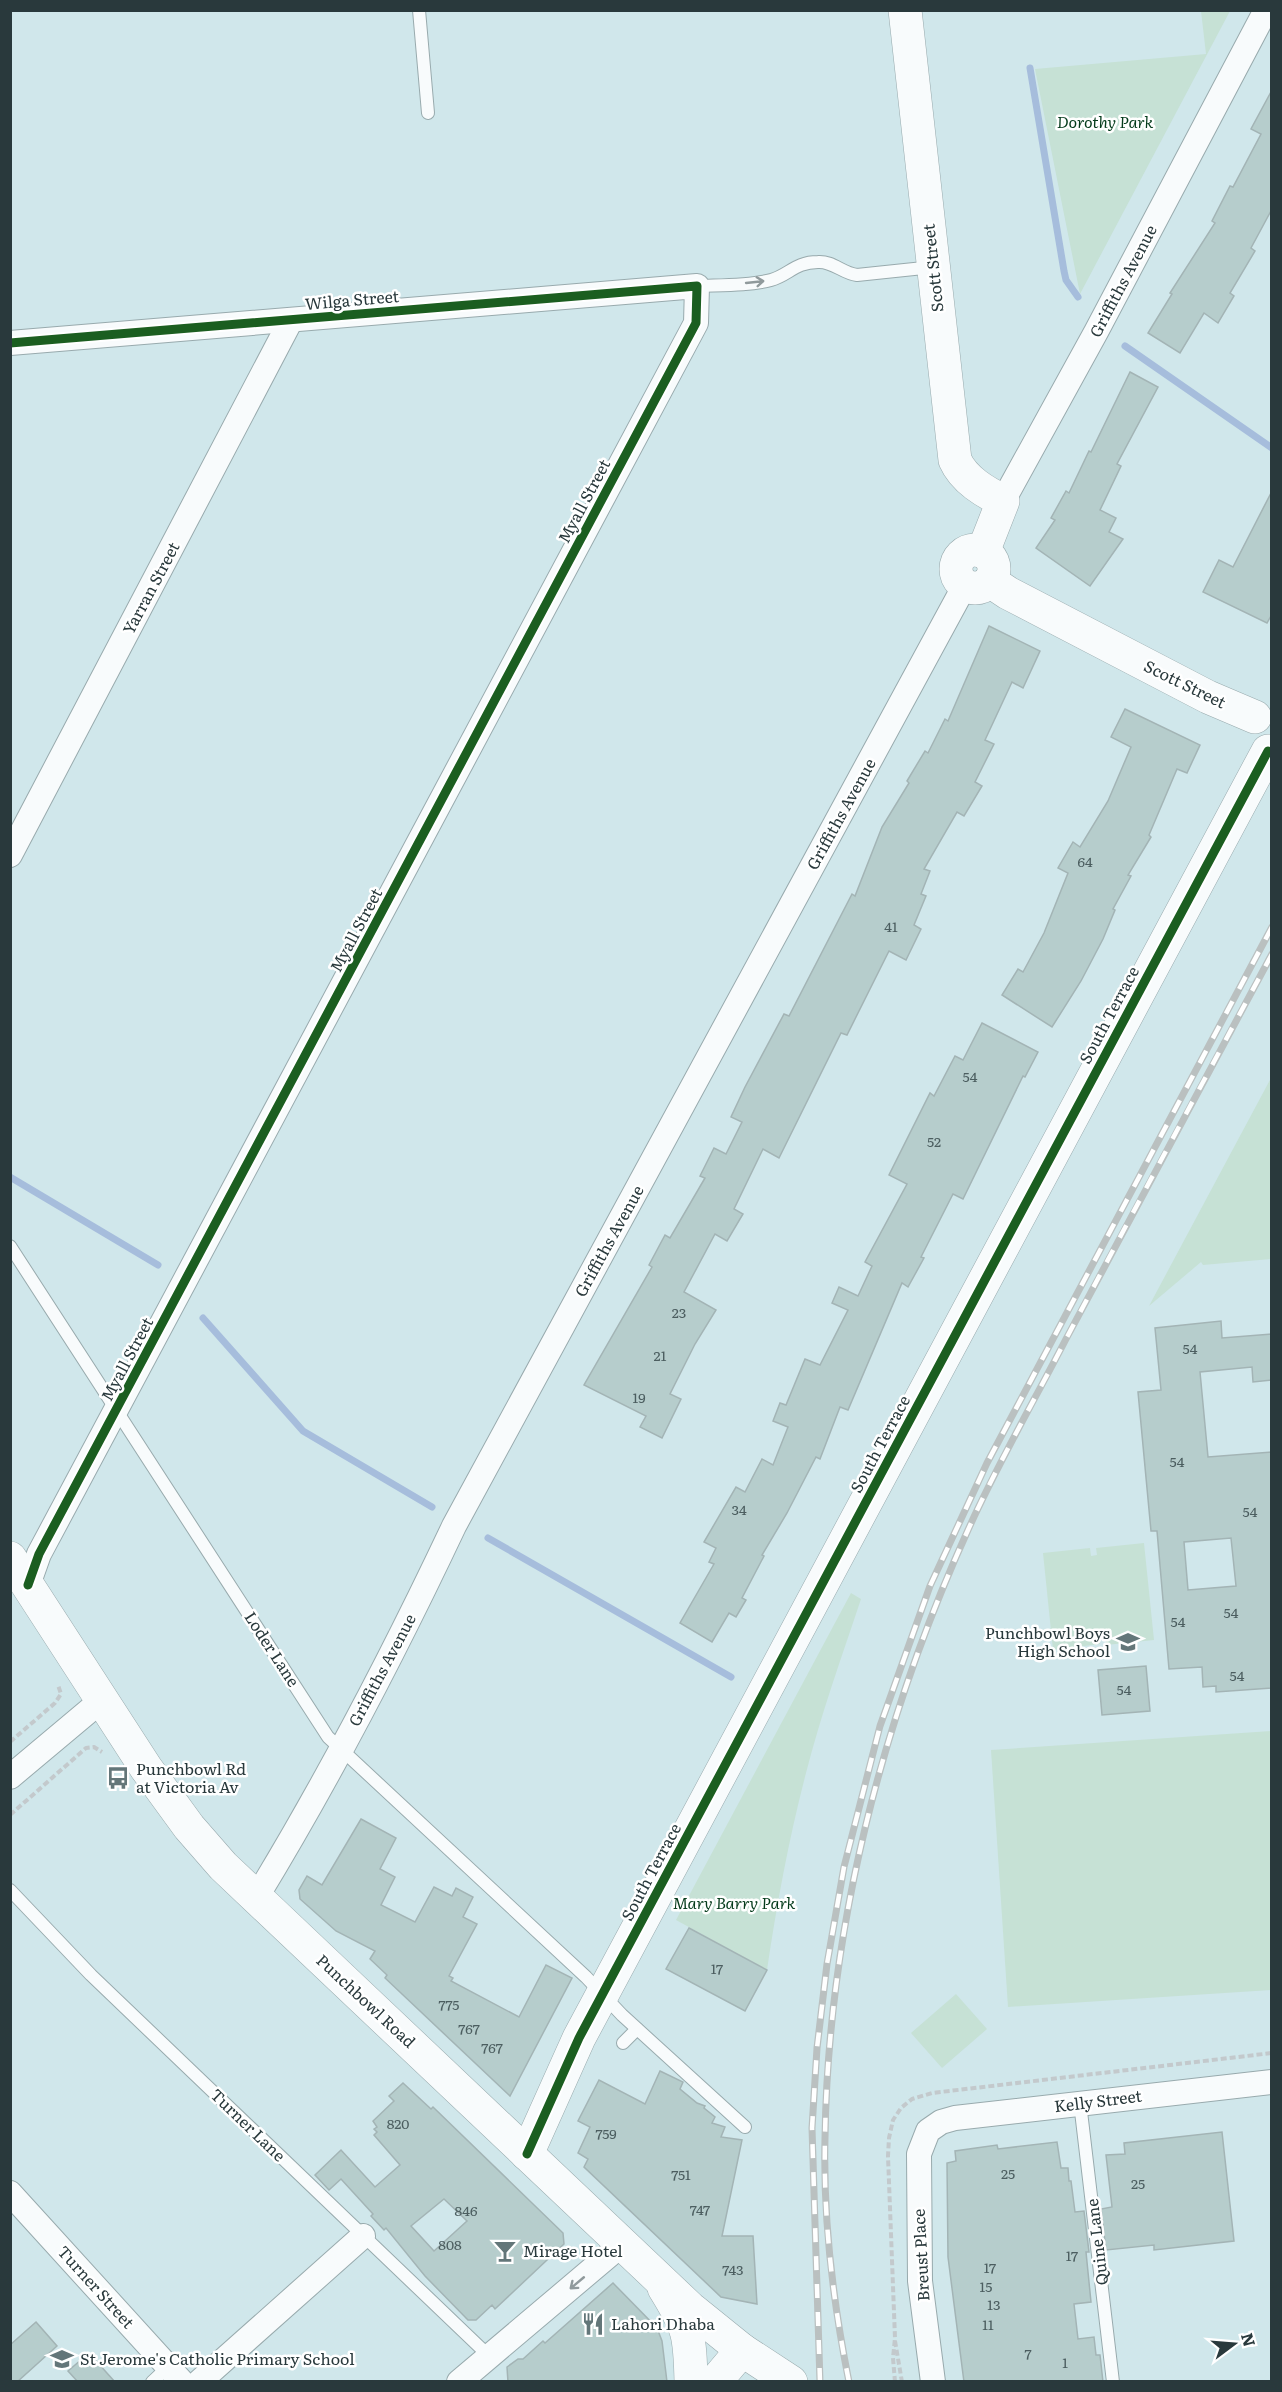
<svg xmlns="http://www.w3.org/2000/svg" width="1282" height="2392" font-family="Literata,serif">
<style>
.green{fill:#c6e1d5}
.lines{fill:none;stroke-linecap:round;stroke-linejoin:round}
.stream{stroke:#a6bddc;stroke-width:7}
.building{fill:#b6cdcc;stroke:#a3b4b5;stroke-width:1.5;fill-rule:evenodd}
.lane-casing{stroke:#98aaad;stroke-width:14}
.street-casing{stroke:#98aaad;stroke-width:26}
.secondary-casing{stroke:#98aaad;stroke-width:34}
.primary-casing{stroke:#98aaad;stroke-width:34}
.path{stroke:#c3c9cc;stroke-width:4;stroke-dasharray:6 3;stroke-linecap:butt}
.lane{stroke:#f8fbfc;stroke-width:12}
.street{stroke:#f8fbfc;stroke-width:24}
.secondary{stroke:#f8fbfc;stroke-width:33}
.primary{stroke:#f8fbfc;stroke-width:33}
.rail-casing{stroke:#bac0c0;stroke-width:7}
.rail{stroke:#fff;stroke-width:4.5;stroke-dasharray:14;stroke-linecap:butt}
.cycleway-casing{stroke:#fff;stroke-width:13}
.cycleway{stroke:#1b5e20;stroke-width:9}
.oneway{stroke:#909a9c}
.labels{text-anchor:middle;stroke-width:5;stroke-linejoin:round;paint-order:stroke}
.number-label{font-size:14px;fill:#4c5e60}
.park-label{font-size:16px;font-style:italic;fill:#043b1b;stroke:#fff}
.street-label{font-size:16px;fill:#29393c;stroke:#fff}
.poi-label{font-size:16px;fill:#29393c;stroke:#fff;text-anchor:start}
</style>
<rect width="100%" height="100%" fill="#d0e7eb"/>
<g class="green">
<polygon points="1201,11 1230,11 1080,294 1035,69 1206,54"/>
<polygon points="1271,1078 1271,1259 1203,1265 1201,1262 1149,1306"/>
<polygon points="1144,1543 1154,1640 1106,1645 1105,1637 1100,1638 1100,1644 1053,1650 1043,1553 1090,1548 1091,1556 1097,1555 1096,1548"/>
<path d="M851,1593L861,1599C842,1656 821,1714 806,1773C789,1838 777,1903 767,1970L676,1920Z"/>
<polygon points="1271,1731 1271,1990 1008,2007 991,1750"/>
<polygon points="956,1994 987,2029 942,2068 911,2033"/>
</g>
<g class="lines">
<g class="stream">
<polyline points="1030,68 1064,271 1066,280 1078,297"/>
<polyline points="1125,346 1272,448"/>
<polyline points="10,1177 158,1265"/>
<polyline points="203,1318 303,1431 432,1507"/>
<polyline points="488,1538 731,1677"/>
</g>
</g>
<g class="building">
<polygon points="1272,90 1272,209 1251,248 1255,251 1230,293 1234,296 1218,323 1204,313 1180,353 1148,333 1172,294 1170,293 1215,223 1212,221 1230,186 1233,187 1261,134 1251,129"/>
<polygon points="1130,372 1158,387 1117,464 1121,466 1100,510 1116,518 1109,532 1123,539 1090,586 1036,548 1055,520 1051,518 1066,491 1069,493 1089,451 1091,452"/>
<polygon points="1272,491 1272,614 1267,623 1203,592 1219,560 1233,567"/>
<polygon points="989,626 1040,651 1023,688 1012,682 985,740 994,744 975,782 982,786 964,816 957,812 924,869 930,871 921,894 926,896 914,925 921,929 906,960 889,951 847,1035 841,1033 779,1158 763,1149 734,1209 743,1214 727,1241 715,1234 684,1292 716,1310 695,1344 670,1394 681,1399 662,1438 640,1427 646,1416 584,1385 652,1267 649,1265 665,1235 670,1238 705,1178 700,1176 714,1148 726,1154 742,1122 731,1117 745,1087 784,1014 789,1016 852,894 855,896 882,827 909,783 907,781 925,751 928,753 945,719 948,721"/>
<polygon points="1125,709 1200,745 1187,773 1177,769 1149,835 1151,837 1128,875 1131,876 1113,909 1115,910 1103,939 1081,981 1052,1027 1002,995 1018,969 1023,972 1044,933 1068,873 1058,868 1073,842 1080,847 1108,801 1131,747 1111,737"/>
<polygon points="982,1023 1038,1052 1025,1077 1023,1076 963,1199 953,1194 921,1257 924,1258 908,1287 902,1283 848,1410 840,1407 820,1459 816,1457 787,1513 762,1555 764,1556 742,1598 746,1600 736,1617 729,1613 712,1642 680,1623 714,1564 709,1562 716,1548 704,1542 736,1487 745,1492 762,1459 773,1465 788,1427 773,1421 780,1403 786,1405 805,1359 820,1365 848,1310 832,1303 839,1287 858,1296 872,1266 865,1262 907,1184 889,1175 930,1093 934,1096 955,1056 963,1060"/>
<path d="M1221,1321L1222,1338L1272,1334V1380L1253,1382L1252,1367L1200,1372L1208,1457L1272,1452V1688L1216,1692V1686L1203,1687L1202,1667L1169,1669L1157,1531H1151L1138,1392L1161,1390L1155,1328ZM1231,1538L1236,1586L1188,1590L1184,1542Z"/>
<polygon points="1146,1666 1150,1711 1102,1715 1098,1670"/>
<polygon points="361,1819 396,1838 380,1869 395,1877 381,1905 415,1922 434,1887 452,1896 456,1888 473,1897 463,1917 477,1924 449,1976 453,1978 451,1981 519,2017 546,1965 572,1978 510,2096 385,1978 387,1975 370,1959 375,1951 336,1931 300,1899 299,1890 307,1876 322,1885"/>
<polygon points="689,1928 767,1970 745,2011 666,1969"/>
<polygon points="660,2071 683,2082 680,2089 697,2103 705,2106 704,2108 715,2117 712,2123 725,2127 721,2137 742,2140 722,2236 753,2236 757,2304 721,2297 584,2167 588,2159 578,2153 590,2127 578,2121 599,2080 645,2104"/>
<path d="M403,2083L431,2109L433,2107L563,2233L564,2244L495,2309L492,2305L476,2320H468L425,2276L386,2228L384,2230L371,2216L373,2214L341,2179L329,2190L315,2175L341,2150L375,2187L400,2165L374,2135L377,2132L374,2129L377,2127L373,2121L394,2101L389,2096ZM444,2199L467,2221L434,2251L411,2226Z"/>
<polygon points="1222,2132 1234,2241 1154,2250 1154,2245 1106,2250 1101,2209 1112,2207 1106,2155 1125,2154 1124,2143"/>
<polygon points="1057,2142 1061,2168 1068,2168 1069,2181 1071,2181 1075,2212 1084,2211 1089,2252 1086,2252 1091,2302 1074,2304 1078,2339 1094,2337 1096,2355 1100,2355 1103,2382 964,2382 948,2257 947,2163 956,2161 955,2151 997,2145 998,2149"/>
<polygon points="613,2283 657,2328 662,2341 667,2382 508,2382 507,2367 518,2359 523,2359 543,2341 545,2343"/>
<polygon points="36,2322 57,2346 17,2382 10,2382 10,2345"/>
<polygon points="89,2353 115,2382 78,2382 68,2371"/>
</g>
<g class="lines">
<g class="lane-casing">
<g id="lane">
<polyline points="419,10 428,113"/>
<path d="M697,286C720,285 748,286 771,280C789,275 795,262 818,262C833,261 842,273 857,275L933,267"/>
<polyline points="10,1246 328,1737 586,1977 622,2015 745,2127"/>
<polyline points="10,1890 91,1975 489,2356"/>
<polyline points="623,2043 637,2029"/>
<polyline points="1080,2103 1113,2382"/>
<polyline points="152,2382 168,2367"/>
</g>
</g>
<g class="street-casing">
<g id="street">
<polyline points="10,343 697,286 696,323 39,1554 28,1585"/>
<polyline points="1003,501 1096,332 1266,10"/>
<polyline points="10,855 291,320"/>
<polyline points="10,1777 103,1699"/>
<path d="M256,1898C329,1778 394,1653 454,1526L965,585"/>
<polyline points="10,2193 182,2382"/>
<polyline points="199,2382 363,2236"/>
<polyline points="459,2382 621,2245"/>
<polyline points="933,2382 920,2281 919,2154 928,2131 941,2122 955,2118 1272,2082"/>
</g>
</g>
<g class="secondary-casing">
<g id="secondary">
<path d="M905,10L955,460C964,480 985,492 1003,501L983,552"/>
<circle cx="975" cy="569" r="19"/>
<polyline points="990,581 1008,593 1208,697 1255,717"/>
<polyline points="527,2154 579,2038 1268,751"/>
<path d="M664,2288C689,2328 690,2335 691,2382"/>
<polyline points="715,2382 742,2350"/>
</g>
</g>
<g class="primary-casing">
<polyline id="primary" points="10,1558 146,1768 189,1827 223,1866 690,2308 742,2350 791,2382"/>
</g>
<g class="path">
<polyline points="10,1742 55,1703 61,1694 58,1685"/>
<polyline points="10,1815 86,1748 94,1747 102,1752"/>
<polyline points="895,2341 902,2382"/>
<polyline points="895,2382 893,2358 895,2338 888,2156 889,2138 893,2120 901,2108 912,2099 932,2093 1272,2053"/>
</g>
<use href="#lane" class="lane"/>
<use href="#street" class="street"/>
<use href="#secondary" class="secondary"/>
<use href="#primary" class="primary"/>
<g class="rail-casing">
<g id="rail">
<polyline points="820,2382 812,2128 817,2048 827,1964 844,1867 880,1726 930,1586 987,1463 1272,927"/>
<path d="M849,2382C833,2302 823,2219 825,2138C828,1930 882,1719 968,1530C997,1465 1033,1403 1066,1339C1134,1210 1203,1082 1272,954"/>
</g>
</g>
<use href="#rail" class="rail"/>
<g class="cycleway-casing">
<g id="cycleway">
<polyline points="10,343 697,286 696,323 39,1554 28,1585"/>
<polyline points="527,2154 579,2038 1268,751"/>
</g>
</g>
<use href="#cycleway" class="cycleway"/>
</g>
<defs><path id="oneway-shaft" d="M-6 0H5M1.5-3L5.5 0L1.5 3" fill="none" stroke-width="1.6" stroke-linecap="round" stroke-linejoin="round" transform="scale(1.5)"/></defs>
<g class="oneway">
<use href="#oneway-shaft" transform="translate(755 282) rotate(-6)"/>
<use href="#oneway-shaft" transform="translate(577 2283) rotate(140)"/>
</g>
<defs>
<g id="school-bare" transform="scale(1.8)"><path d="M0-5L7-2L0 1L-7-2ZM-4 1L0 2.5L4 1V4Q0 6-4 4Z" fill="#637679" stroke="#fff" stroke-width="2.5" paint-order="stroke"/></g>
<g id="bus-bare" transform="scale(1.8)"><path d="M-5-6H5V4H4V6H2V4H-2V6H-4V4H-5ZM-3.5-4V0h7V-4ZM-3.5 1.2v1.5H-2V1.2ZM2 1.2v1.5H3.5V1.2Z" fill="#637679" stroke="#fff" stroke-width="2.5" paint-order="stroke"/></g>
<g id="bar-bare" transform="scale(1.8)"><path d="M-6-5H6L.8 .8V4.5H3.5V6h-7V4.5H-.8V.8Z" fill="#637679" stroke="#fff" stroke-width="2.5" paint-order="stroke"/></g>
<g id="restaurant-bare" transform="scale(1.8)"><path d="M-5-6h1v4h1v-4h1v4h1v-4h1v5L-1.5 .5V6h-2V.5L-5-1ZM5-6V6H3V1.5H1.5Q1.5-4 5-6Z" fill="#637679" stroke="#fff" stroke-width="2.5" paint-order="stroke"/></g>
</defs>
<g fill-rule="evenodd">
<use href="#school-bare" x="1128" y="1642"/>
<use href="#bus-bare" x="118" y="1778"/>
<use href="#bar-bare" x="505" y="2251"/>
<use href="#restaurant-bare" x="593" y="2324"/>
<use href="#school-bare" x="62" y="2359"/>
</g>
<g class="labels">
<g class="number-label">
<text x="1085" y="867">64</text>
<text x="891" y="932">41</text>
<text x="970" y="1082">54</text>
<text x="934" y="1147">52</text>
<text x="679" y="1318">23</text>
<text x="1190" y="1354">54</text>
<text x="660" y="1361">21</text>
<text x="639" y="1403">19</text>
<text x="1177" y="1467">54</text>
<text x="739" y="1515">34</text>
<text x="1250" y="1517">54</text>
<text x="1231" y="1618">54</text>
<text x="1178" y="1627">54</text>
<text x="1237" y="1681">54</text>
<text x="1124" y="1695">54</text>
<text x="717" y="1974">17</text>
<text x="449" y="2010">775</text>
<text x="469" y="2034">767</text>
<text x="492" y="2053">767</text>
<text x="398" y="2129">820</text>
<text x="606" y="2139">759</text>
<text x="1008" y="2179">25</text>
<text x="681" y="2180">751</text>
<text x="1138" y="2189">25</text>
<text x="700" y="2215">747</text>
<text x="466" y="2216">846</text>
<text x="450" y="2250">808</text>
<text x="1072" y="2261">17</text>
<text x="990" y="2273">17</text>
<text x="733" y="2275">743</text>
<text x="986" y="2292">15</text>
<text x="994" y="2310">13</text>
<text x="988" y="2330">11</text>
<text x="1028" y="2359">7</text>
<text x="1065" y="2368">1</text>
</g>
<g class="park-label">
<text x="1105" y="128">Dorothy Park</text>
<text x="734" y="1909">Mary Barry Park</text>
</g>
<g class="street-label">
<text transform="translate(933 268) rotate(-96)" y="6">Scott Street</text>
<text transform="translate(1123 281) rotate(-62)" y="6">Griffiths Avenue</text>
<text transform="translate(352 300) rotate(-5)" y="6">Wilga Street</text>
<text transform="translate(584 501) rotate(-62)" y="6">Myall Street</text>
<text transform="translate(151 588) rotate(-62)" y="6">Yarran Street</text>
<text transform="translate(1185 684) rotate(26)" y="6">Scott Street</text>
<text transform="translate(841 814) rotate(-61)" y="6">Griffiths Avenue</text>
<text transform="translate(356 930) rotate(-62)" y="6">Myall Street</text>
<text transform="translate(1109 1015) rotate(-62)" y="6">South Terrace</text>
<text transform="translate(609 1241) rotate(-61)" y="6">Griffiths Avenue</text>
<text transform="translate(127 1359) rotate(-62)" y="6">Myall Street</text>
<text transform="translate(880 1444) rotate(-62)" y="6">South Terrace</text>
<text transform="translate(272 1649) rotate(57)" y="6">Loder Lane</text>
<text transform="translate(382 1670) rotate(-62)" y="6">Griffiths Avenue</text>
<text transform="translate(651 1872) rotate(-62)" y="6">South Terrace</text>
<text transform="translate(366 2001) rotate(43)" y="6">Punchbowl Road</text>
<text transform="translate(1098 2101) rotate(-7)" y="6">Kelly Street</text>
<text transform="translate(248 2125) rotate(44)" y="6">Turner Lane</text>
<text transform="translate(1097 2242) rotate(-97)" y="6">Quine Lane</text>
<text transform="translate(921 2255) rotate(-93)" y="6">Breust Place</text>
<text transform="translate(96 2287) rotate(48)" y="6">Turner Street</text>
</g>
<g class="poi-label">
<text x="1110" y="1639" text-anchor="end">Punchbowl Boys<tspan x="1110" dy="18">High School</tspan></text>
<text x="136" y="1775">Punchbowl Rd<tspan x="136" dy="18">at Victoria Av</tspan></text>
<text x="523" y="2257">Mirage Hotel</text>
<text x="611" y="2330">Lahori Dhaba</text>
<text x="80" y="2365">St Jerome's Catholic Primary School</text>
</g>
</g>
<rect width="1282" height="2392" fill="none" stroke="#29393c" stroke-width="24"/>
<g transform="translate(1234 2344) rotate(74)" stroke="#ffffff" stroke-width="4.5" paint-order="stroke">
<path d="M0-4.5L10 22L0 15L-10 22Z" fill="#29393c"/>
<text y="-9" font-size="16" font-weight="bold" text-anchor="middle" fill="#29393c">N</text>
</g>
</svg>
